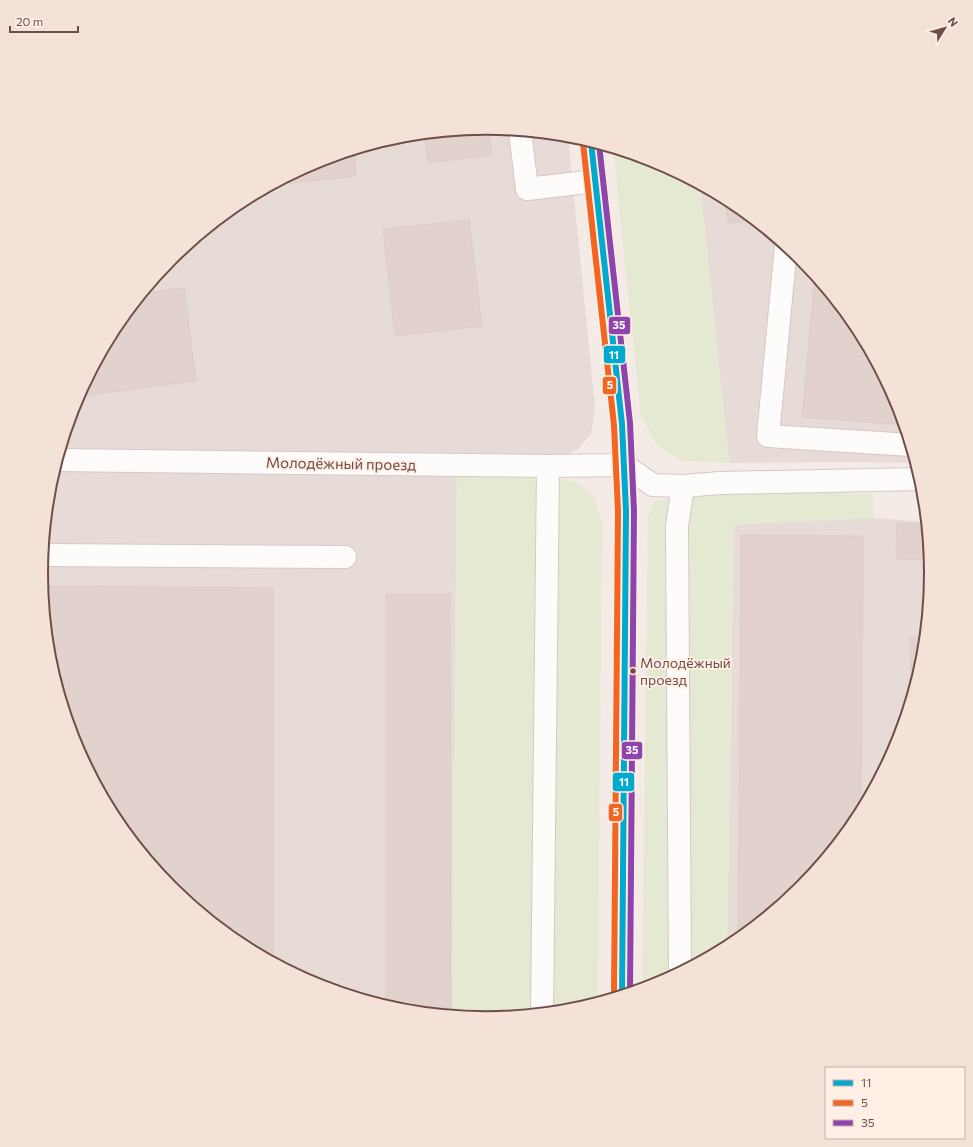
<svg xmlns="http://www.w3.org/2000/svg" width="973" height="1147" font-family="Commissioner,sans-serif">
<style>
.industrial{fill:#e7dbd7}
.green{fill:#e6e9d1}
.building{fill:#e1d2ce;stroke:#ddcdc9}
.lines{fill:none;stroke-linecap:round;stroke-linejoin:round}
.minor-casing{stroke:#d6c8c4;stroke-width:24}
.major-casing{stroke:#d4c7c4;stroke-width:24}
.minor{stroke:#fefcfb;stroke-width:22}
.major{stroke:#f1e8e3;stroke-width:22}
.bus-1-casing{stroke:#ffefe5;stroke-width:9}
.bus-2-casing{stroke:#ffefe5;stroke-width:9}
.bus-3-casing{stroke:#ffefe5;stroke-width:9}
.bus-1{stroke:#00a9ce;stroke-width:6}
.bus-2{stroke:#f26522;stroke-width:6}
.bus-3{stroke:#8e44ad;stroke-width:6}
.bus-dot{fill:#714d48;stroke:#ffefe5;stroke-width:1.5}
.labels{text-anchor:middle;stroke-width:3.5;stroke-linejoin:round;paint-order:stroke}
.bus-label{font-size:14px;fill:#714d48;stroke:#ffefe5;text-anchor:start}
.street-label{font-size:15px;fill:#714d48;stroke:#ffefe5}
.rim{fill:none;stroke:#714d48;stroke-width:2}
.line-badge{stroke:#ffefe5;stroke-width:1.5}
.badge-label{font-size:11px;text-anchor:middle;font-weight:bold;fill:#fff}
</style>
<rect width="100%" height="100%" fill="#f5ebe6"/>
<g class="industrial">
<polygon points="487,128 568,136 595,407 591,434 578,449 557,460 60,452 75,403 116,326 172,258 239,203 316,162 400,137"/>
<polygon points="700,185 734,203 802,259 857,326 898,403 916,463 847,462 729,463"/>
<polygon points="55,470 457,475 451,1016 399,1010 316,985 239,944 171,888 116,821 75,744 50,660 41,573 50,486"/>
<polygon points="874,518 927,522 932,574 923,661 898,744 857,821 801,889 727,948 734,524"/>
</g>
<g class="green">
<polygon points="613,149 657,162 700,185 729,463 682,461 656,444 641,416"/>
<path d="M457,475L562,479L580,484L595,498L602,521L598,1003C551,1017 499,1020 451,1016Z"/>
<polygon points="756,492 873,494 874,518 734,525 727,948 657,985 642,990 648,516 655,501"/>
</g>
<g class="building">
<polygon points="488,128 492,155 428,163 424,134"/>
<polygon points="354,150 356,176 272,185 316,162"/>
<polygon points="725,199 734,203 755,220 728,223"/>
<polygon points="469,220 482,326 395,336 383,229"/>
<polygon points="815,275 857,326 898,403 905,425 802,417"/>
<polygon points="184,288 196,381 79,396 116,326 143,293"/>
<polygon points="897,523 927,524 931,560 896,559"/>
<polygon points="741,535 863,536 861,814 857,821 801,889 738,941"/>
<polygon points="42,586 273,588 273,962 239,944 171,888 116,821 75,744 50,660"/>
<polygon points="386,594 450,594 451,1008 393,1008 386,1006"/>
<polygon points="910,637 926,637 923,661 912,699"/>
</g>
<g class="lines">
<g class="minor-casing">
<g id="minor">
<polyline points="520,131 527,189 595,181"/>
<polyline points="786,246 768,436 911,445"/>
<polyline points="58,460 548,466 624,465 653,485 683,486 720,483 921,479"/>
<polyline points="43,555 345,557"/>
<polyline points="680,973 677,526 683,486"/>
<polyline points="542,1014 548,466"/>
</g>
</g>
<g class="major-casing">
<polyline id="major" points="591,142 622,424 626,511 622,996"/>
</g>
<use href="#minor" class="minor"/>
<use href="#major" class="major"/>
<g class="bus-1-casing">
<polyline id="bus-1" points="591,142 622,424 626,511 622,996"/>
</g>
<g class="bus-2-casing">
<polyline id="bus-2" points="583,143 614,425 618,511 614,996"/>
</g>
<g class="bus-3-casing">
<polyline id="bus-3" points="599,144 630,423 634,511 630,993"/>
</g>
<use href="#bus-1" class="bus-1"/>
<use href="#bus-2" class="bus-2"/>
<use href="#bus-3" class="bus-3"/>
</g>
<circle class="bus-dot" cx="633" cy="671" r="3.5"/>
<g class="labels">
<g class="bus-label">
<text x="640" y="668">Молодёжный<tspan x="640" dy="17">проезд</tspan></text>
</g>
<g class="street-label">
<text transform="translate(341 464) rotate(1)" y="5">Молодёжный проезд</text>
</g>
</g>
<path d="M0 0H973V1147H0ZM48 573a438 438 0 1 1 876 0a438 438 0 1 1-876 0Z" fill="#f4e2d8" fill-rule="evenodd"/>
<path class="rim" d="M48 573a438 438 0 1 1 876 0a438 438 0 1 1-876 0Z"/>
<g class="line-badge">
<rect x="608" y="316" width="23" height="19" rx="4" fill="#8e44ad"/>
<rect x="603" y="345" width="23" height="19" rx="4" fill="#00a9ce"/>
<rect x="602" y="376" width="15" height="19" rx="4" fill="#f26522"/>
<rect x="621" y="741" width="22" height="19" rx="4" fill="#8e44ad"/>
<rect x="612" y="772" width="23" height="20" rx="4" fill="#00a9ce"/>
<rect x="608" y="803" width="15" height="19" rx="4" fill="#f26522"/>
</g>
<g class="badge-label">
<text x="619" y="329">35</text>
<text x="614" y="359">11</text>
<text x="610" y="389">5</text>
<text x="632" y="754">35</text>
<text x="624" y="786">11</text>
<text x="616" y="816">5</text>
</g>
<rect x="825" y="1067" width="140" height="72" fill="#ffefe5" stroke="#c6aea6"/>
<rect x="833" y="1080" width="20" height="6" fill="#00a9ce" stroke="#c6aea6"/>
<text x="861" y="1087" font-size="12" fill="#714d48">11</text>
<rect x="833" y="1100" width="20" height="6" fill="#f26522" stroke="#c6aea6"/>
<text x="861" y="1107" font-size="12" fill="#714d48">5</text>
<rect x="833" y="1120" width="20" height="6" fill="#8e44ad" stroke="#c6aea6"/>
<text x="861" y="1127" font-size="12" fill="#714d48">35</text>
<g transform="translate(945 28) rotate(53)" stroke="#ffefe5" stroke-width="3" paint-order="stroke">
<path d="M0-3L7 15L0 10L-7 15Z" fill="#714d48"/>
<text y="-6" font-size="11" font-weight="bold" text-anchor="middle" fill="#714d48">N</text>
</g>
<path d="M10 26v6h68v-6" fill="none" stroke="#714d48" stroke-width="2"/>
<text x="16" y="26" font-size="12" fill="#714d48" stroke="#ffefe5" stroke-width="3" paint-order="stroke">20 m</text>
</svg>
